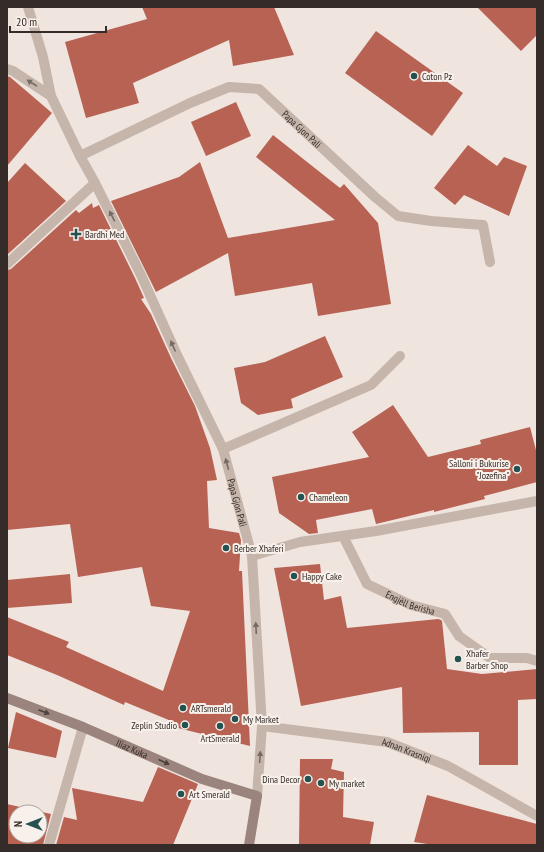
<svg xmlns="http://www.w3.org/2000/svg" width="544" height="852" font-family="'PT Sans Narrow',sans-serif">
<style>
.building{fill:#b86254;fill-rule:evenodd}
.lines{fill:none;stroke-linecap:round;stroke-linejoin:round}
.lane{stroke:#c6b5ab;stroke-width:10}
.street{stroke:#c6b5ab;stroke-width:10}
.secondary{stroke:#9a847d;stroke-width:10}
.oneway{fill:#766a64}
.oneway2{fill:#4e423e}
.poi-dot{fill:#245250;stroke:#f8f0ea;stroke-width:1.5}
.labels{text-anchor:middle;stroke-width:4;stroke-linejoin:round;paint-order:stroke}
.poi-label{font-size:10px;fill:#352c29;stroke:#f8f0ea;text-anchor:start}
.street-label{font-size:10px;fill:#352c29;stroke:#f8f0ea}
</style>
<rect width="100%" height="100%" fill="#efe5de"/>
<g class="building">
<polygon points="142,7 274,7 294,55 233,66 229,40 133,83 139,103 86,118 65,42 147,19"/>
<polygon points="477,7 537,7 537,35 521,51"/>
<polygon points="376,31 463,93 432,136 345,73"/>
<polygon points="7,76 10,77 52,113 7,166"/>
<polygon points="236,102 251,136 206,156 191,122"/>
<polygon points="273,135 340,188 344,184 378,223 391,304 318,316 312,283 235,296 228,253 156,292 111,201 179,177 200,162 228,238 335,220 256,157"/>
<polygon points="468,145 497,166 504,157 527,166 509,216 464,195 455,205 434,188"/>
<polygon points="25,163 66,201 7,255 7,183"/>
<polygon points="92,203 93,208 99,205 135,278 144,298 141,299 151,314 171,358 195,406 210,448 217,480 207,481 209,528 239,533 241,540 239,571 242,571 250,746 174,727 176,723 125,702 124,705 57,675 7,655 7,617 69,642 66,647 163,691 190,611 151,606 142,567 78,577 70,524 7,530 7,270 11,269 76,210 79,213"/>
<polygon points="325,336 343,377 291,399 293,408 258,415 241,403 234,368 265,362"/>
<polygon points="393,405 428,457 481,444 480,440 530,427 537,454 537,482 484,496 485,499 434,512 434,510 376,524 372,509 316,520 318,533 309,534 279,513 272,477 369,457 352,432"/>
<polygon points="320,564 324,600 341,596 347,628 438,619 441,620 442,621 447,669 482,674 537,669 537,699 518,700 518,765 479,765 479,732 403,733 402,687 301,706 274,568"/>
<polygon points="70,574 72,603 7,608 7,580"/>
<polygon points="16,712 62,731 56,758 8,748"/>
<polygon points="300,759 333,759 331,769 344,772 343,817 374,822 370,845 299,845"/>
<polygon points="158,767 198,784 173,845 56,845 64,817 77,820 72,788 143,802"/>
<polygon points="427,795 537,824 537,845 434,845 414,842"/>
<path d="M7,804L51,814L43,845H7ZM16,812H40V836H16Z"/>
</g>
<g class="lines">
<polyline class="lane" points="49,845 83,727"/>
<g class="street">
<polyline points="28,7 43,57 51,96"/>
<path id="s1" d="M7,69L13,71L51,96L80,156L95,183L141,275L177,355L223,449L252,556L262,726L257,796"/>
<path id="s2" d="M80,156L190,103L229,87L259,89L375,197L398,216L431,221L483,225L490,262"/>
<polyline points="7,264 95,183"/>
<polyline points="223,449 371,385 400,356"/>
<path id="s3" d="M343,536L367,584L411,605L445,614L459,636L490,658H527L537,661"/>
<polyline points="252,556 300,542 376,531 537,501"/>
<path id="s4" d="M262,726L387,742L448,766L537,816"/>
</g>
<path class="secondary" id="s5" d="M7,698L83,727L202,779L257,796L249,845"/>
</g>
<defs><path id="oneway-solid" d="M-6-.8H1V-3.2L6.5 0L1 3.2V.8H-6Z"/></defs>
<g class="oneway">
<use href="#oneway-solid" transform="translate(32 83) rotate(-148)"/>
<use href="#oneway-solid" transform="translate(112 216) rotate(-117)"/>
<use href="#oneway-solid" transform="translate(173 346) rotate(-114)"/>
<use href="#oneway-solid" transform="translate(227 464) rotate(-105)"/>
<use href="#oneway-solid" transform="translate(256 628) rotate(-93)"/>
<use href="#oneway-solid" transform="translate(260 757) rotate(-86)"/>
</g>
<g class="oneway2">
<use href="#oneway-solid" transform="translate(44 712) rotate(21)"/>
<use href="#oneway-solid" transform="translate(164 762) rotate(24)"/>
</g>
<g class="poi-dot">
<circle cx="414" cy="76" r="4"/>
<path d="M74 228h4v4h4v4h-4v4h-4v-4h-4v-4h4z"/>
<circle cx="517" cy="469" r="4"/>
<circle cx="301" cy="497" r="4"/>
<circle cx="226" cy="548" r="4"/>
<circle cx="294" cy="576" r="4"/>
<circle cx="458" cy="659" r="4"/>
<circle cx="183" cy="708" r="4"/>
<circle cx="235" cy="719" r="4"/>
<circle cx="185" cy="725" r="4"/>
<circle cx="220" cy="726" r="4"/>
<circle cx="308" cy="779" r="4"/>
<circle cx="321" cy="783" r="4"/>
<circle cx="181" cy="794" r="4"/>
</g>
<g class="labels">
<g class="poi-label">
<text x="422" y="80">Coton Pz</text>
<text x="85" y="238">Bardhi Med</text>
<text x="509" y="467" text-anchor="end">Salloni i Bukurise<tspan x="509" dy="12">"Jozefina"</tspan></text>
<text x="309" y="501">Chameleon</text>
<text x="234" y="552">Berber Xhaferi</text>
<text x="302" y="580">Happy Cake</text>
<text x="466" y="657">Xhafer<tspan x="466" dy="12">Barber Shop</tspan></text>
<text x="191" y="712">ARTsmerald</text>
<text x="243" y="723">My Market</text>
<text x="177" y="729" text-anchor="end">Zeplin Studio</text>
<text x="220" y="742" text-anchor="middle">ArtSmerald</text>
<text x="300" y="783" text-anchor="end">Dina Decor</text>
<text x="329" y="787">My market</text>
<text x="189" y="798">Art Smerald</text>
</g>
<g class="street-label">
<text dy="4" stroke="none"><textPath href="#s2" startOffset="253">Papa Gjon Pali</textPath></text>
<text dy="4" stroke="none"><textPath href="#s1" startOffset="500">Papa Gjon Pali</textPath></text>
<text dy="4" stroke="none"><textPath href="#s3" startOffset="101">Engjëll Berisha</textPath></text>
<text dy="4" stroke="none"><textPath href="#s5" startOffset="135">Iliaz Kuka</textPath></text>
<text dy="4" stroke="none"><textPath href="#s4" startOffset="147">Adnan Krasniqi</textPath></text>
</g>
</g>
<rect width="544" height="852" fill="none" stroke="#352c29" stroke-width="16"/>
<g transform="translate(28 824) rotate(270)"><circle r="19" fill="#f8f0ea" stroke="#aaa29d"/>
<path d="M0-3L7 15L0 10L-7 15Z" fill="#245250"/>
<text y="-6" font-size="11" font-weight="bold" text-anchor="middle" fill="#352c29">N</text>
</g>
<path d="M10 26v6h96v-6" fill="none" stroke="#352c29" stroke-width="2"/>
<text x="16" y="26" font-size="12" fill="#352c29" stroke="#f8f0ea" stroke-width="3" paint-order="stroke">20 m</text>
</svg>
